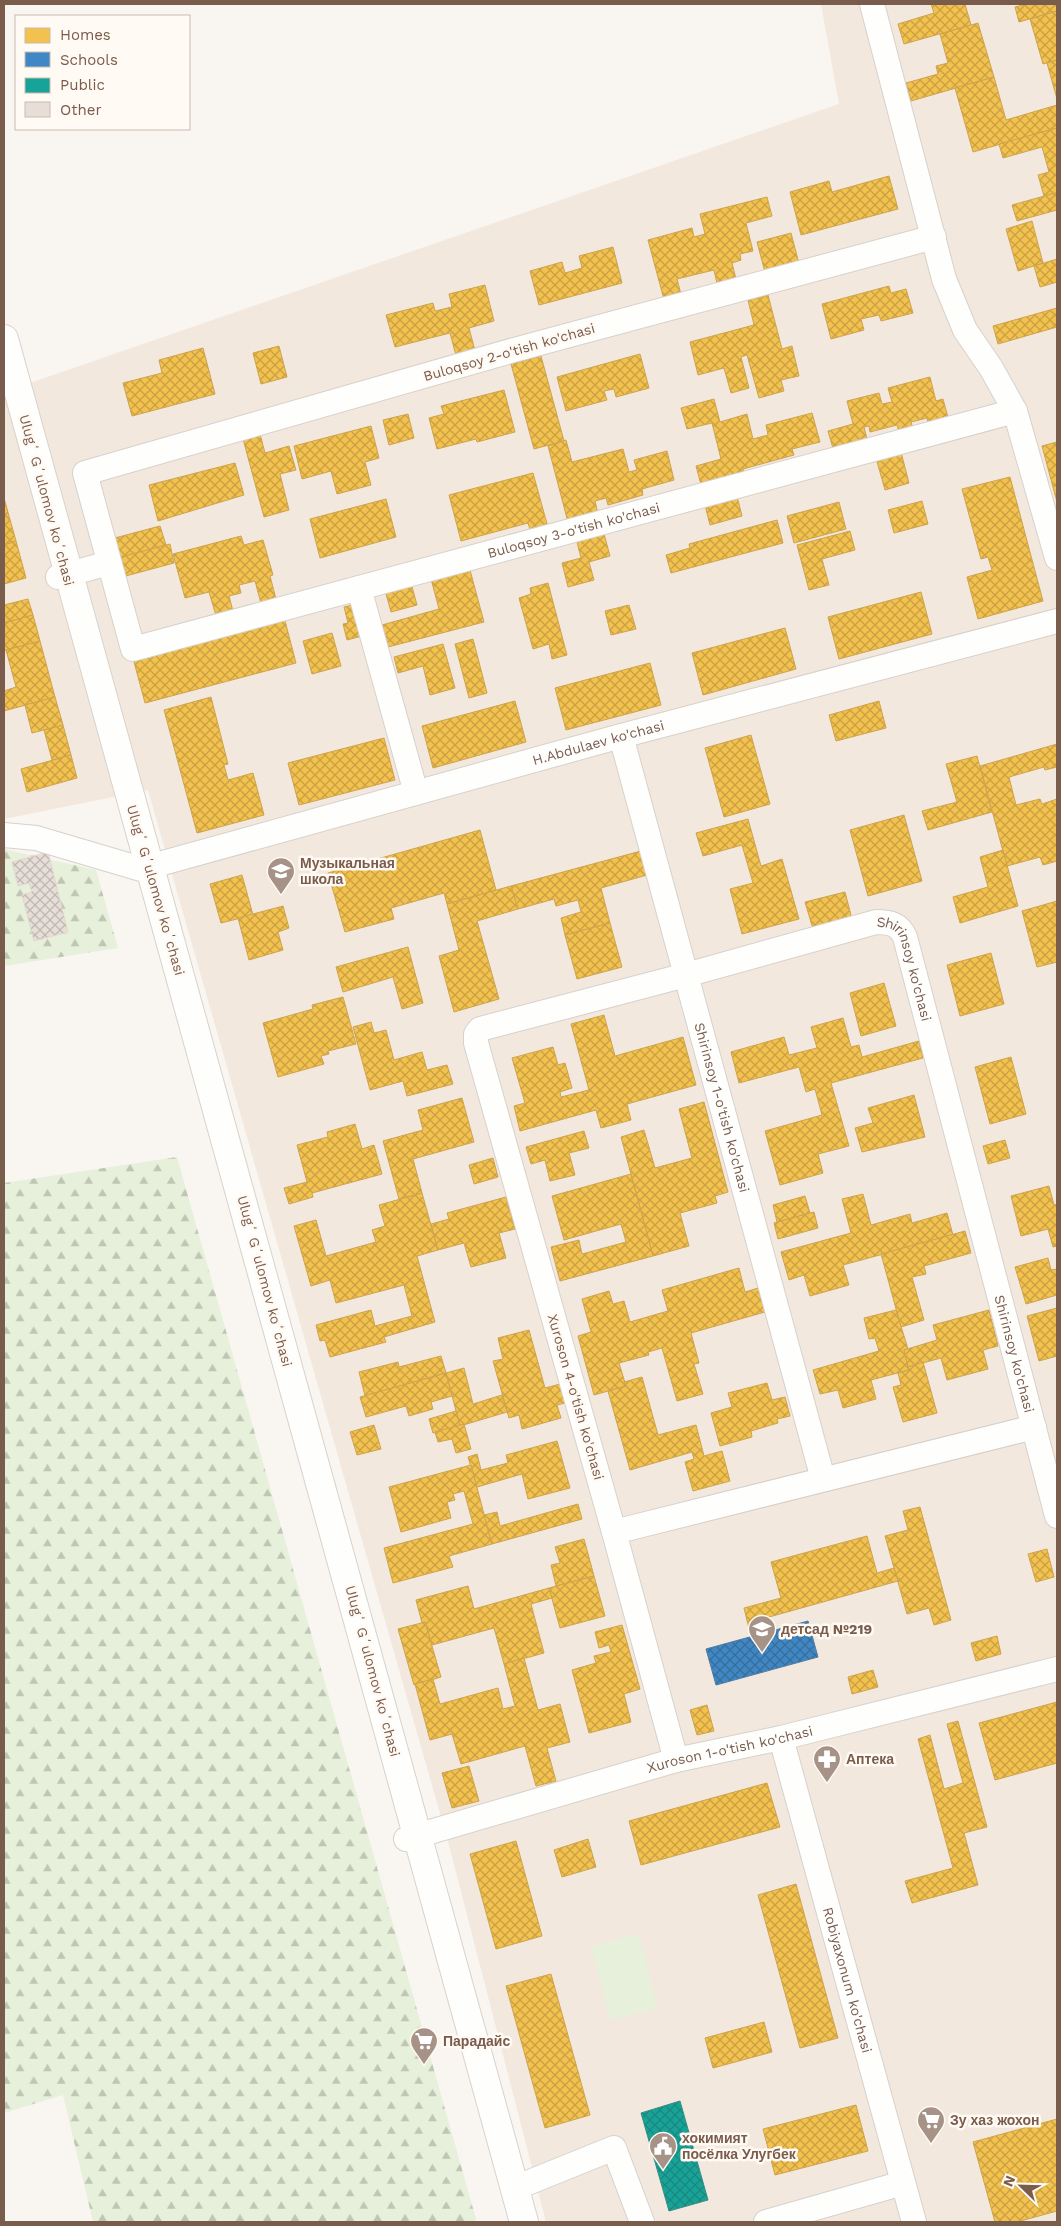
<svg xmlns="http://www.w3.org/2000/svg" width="1061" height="2226" font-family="'Work Sans',sans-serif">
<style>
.residential{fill:#f2e8de}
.green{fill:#e7f0db}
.forest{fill:url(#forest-firs)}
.homes{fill:url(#homes-cross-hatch);stroke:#cea34e}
.schools{fill:url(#schools-cross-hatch);stroke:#517ba1}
.public{fill:url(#public-cross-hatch);stroke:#358e82}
.building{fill:url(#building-cross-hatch);stroke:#e2d8d2}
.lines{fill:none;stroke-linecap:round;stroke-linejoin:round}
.minor-casing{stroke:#d7d1cb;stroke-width:26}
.secondary-casing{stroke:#d9d2cb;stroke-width:30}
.minor{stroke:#fefefd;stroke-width:24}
.secondary{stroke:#fefefd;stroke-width:28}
.labels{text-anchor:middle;stroke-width:5;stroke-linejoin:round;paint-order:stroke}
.street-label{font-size:14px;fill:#7a5c4d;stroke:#fffaf3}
.poi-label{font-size:14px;font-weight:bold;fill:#7a5c4d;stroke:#fffaf3;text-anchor:start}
</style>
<defs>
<pattern id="forest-firs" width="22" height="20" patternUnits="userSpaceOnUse" patternTransform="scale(1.25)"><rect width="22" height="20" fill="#e7f0db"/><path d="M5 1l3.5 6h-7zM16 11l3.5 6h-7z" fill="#c0c6b4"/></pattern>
<pattern id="homes-cross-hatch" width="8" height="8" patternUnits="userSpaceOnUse" patternTransform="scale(1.25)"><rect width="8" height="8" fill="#f2c14e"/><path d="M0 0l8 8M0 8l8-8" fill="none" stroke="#c9a043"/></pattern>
<pattern id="schools-cross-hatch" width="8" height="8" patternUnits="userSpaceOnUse" patternTransform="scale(1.25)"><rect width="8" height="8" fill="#3f88c5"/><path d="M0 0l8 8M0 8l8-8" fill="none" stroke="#386d9a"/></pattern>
<pattern id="public-cross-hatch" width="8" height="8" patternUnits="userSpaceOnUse" patternTransform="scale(1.25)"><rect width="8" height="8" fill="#17a398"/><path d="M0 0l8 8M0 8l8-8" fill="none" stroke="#1a887e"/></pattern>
<pattern id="building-cross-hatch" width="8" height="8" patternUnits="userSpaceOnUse" patternTransform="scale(1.25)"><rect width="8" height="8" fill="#e6ded7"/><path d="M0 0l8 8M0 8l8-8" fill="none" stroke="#bfb7b1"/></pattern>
</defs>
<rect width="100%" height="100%" fill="#f9f5f0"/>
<polygon class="residential" points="821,4 1057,4 1057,2222 546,2222 449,1845 148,790 4,819 4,392 839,104"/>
<polygon class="green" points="639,1934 658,2008 610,2020 591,1946"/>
<g class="forest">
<polygon points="4,849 96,870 118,948 4,966"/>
<polygon points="177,1157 476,2219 474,2222 93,2222 63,2095 4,2113 4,1183"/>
</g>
<g class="homes">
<polygon points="931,4 965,4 971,25 904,44 898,24 934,13"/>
<polygon points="1027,4 1057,4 1057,11 1019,22 1015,7"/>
<polygon points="1057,11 1057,60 1043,64 1030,19"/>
<polygon points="978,23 994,77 911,101 906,83 938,74 936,66 948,63 940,34"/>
<polygon points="1057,60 1057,99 1047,63"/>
<polygon points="994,77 1006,120 1057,105 1057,128 973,152 955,88"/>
<polygon points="1057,128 1057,193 1044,196 1038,175 1049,172 1042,147 1003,158 999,144"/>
<polygon points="889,176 898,209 801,235 790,192 829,181 832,192"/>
<polygon points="1055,193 1057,193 1057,210 1017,221 1012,205"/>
<polygon points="767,197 772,216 746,223 753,251 740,254 741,260 732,263 738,287 719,292 714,270 677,279 683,302 666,307 648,240 692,228 694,237 705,234 700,214"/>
<polygon points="1032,221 1043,263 1018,271 1006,229"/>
<polygon points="791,233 801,271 767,280 757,242"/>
<polygon points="613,247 622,283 539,305 530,271 562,262 565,273 582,268 579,256"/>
<polygon points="1057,259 1057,282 1040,287 1034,266"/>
<polygon points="485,285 494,321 469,328 477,358 458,363 450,333 395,347 386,315 433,303 435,311 452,307 449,294"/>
<polygon points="889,286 891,293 906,289 913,313 881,321 879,315 861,319 864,330 831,339 822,304"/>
<polygon points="768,295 782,349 792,346 799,376 781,380 784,391 759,398 747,355 741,357 749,388 731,393 724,368 698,375 690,342 754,325 748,300"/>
<polygon points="1057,308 1057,327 998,344 993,326"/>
<polygon points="279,346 287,377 261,384 253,353"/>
<polygon points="203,348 215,394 132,416 123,383 162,373 159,360"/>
<polygon points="640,354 649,388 616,397 614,389 604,391 607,400 566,411 557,377"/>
<polygon points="541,356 564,441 534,449 511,364"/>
<polygon points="930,377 936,401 943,399 949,421 929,426 927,418 911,422 913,429 899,432 897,425 870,432 869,426 864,427 868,443 834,452 828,431 853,424 847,401 879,393 882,404 892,402 888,388"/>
<polygon points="504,390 515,432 477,442 476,439 437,449 429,418 444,414 441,406"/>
<polygon points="714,399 720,422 747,414 753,439 768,435 766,425 812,413 820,442 792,449 794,455 743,469 746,481 703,492 696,466 721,459 712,423 687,429 681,408"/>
<polygon points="408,414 414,438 389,445 383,420"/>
<polygon points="371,426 379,458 365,462 371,485 337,494 331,471 302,479 294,446"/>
<polygon points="260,434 265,453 289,446 296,470 280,474 289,510 264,517 243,439"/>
<polygon points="566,440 572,462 623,449 629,472 637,470 634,460 667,451 674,480 642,489 643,495 608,505 606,498 595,501 599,518 569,526 548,446"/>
<polygon points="1057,442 1057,502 1042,446"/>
<polygon points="901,452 909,483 885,490 876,458"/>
<polygon points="235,463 244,495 158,521 149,485"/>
<polygon points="533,473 549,531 532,536 528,523 461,541 449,495"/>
<polygon points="1010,477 1043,601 978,619 967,577 992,570 988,557 981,559 962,489"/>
<polygon points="737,496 742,516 710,525 705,505"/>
<polygon points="4,498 16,541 4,545"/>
<polygon points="386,499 396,537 320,558 310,519"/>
<polygon points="922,501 928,524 894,533 888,510"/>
<polygon points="839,502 846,529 794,543 787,516"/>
<polygon points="777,520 783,543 671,573 666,555 690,548 689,544"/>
<polygon points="160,526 166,545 116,559 111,539"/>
<polygon points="603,530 610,556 589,562 594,580 568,587 562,563 581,558 576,538"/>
<polygon points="850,531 855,550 822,559 829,585 809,590 797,545"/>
<polygon points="241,536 244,545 263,540 273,575 270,576 277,603 262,607 255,581 239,585 241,593 229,596 234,615 217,619 209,592 185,598 173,554"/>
<polygon points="16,541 26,578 4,584 4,545"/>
<polygon points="170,544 174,563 122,577 117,558"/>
<polygon points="470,570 484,622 388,647 382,625 439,609 430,575"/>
<polygon points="411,583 417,605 391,612 385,590"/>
<polygon points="548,583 567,655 552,659 549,644 533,649 519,598 531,594 530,588"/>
<polygon points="921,592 932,634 839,659 828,617"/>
<polygon points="28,599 33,615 4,623 4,605"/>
<polygon points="357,604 366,635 347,640 343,624 348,623 344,607"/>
<polygon points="629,605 636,629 611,635 605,611"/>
<polygon points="33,615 40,641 4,651 4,623"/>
<polygon points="284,617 296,663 145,703 133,658"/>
<polygon points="785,628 796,669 703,695 692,653"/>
<polygon points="332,633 341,666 312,674 303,641"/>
<polygon points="473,639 487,693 469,698 455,644"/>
<polygon points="40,641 55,697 4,711 4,691 16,687 6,650"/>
<polygon points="443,644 455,688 430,695 423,666 398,673 394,657"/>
<polygon points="650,663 661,705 566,730 555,688"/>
<polygon points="55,697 63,725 32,733 25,705"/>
<polygon points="211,697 228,764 224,765 228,780 253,773 264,815 197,833 164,710"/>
<polygon points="515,701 526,742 433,768 422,726"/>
<polygon points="879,701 886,728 836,741 829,715"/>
<polygon points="63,725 71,755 52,760 44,730"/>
<polygon points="751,735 770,804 724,817 705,748"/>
<polygon points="384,738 395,780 299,805 288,763"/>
<polygon points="1057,744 1057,767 1045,770 1044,767 1009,777 1016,805 1040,799 1042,804 1057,799 1057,861 1043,865 1040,857 1007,866 980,766"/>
<polygon points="71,755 77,778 27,792 21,769"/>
<polygon points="977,756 992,812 928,830 922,811 957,802 946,764"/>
<polygon points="904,815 922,881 868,896 850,830"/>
<polygon points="748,819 761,866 782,859 799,919 742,934 730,889 753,883 742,845 703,856 696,833"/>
<polygon points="480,830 496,890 447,904 444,893 391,908 394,919 345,932 328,873"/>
<polygon points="1003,850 1018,906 960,923 953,897 988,887 980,857"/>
<polygon points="641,851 647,875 601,888 610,923 565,935 561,918 581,912 578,900 556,906 554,899 518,909 511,886"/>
<polygon points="242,875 253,915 221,923 210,884"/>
<polygon points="511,886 518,909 477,921 499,999 454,1012 439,956 459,950 447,904"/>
<polygon points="845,892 852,919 813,929 805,902"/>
<polygon points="1057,901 1057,962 1037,967 1022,911"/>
<polygon points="283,906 289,928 278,932 283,950 249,960 238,918"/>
<polygon points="610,923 622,967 577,979 565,935"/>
<polygon points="408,947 423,1003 402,1009 393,977 343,992 336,967"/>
<polygon points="991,953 1004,1004 960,1016 947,965"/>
<polygon points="884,983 896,1026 861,1036 850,993"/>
<polygon points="343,997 356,1044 328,1051 329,1054 321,1056 324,1064 278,1077 263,1023 313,1009 312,1005"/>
<polygon points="604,1015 615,1056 683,1037 696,1085 627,1104 631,1120 601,1128 596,1110 520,1131 514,1106 525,1103 512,1058 553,1047 558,1065 565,1063 572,1088 560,1092 561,1097 589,1090 571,1024"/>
<polygon points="843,1018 851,1047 859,1045 862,1057 919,1041 923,1058 831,1083 849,1146 818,1154 823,1173 780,1185 765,1131 822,1115 815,1089 806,1092 799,1067 739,1083 731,1052 784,1037 789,1055 817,1048 811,1027"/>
<polygon points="371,1022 374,1033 386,1030 394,1060 422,1052 427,1070 447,1065 453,1084 407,1096 403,1081 370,1090 353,1027"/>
<polygon points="1011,1057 1026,1114 990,1124 975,1067"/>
<polygon points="914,1095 925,1137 862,1152 855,1128 873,1123 868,1108"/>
<polygon points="462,1098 474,1142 413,1159 422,1193 399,1199 383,1141 423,1130 418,1110"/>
<polygon points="704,1102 728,1192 715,1196 717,1203 680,1213 689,1246 653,1256 621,1137 644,1130 655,1168 692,1158 679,1109"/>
<polygon points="355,1124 362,1149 374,1145 382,1174 312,1193 313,1197 289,1204 284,1188 307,1182 297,1145 328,1137 327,1132"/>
<polygon points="584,1131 589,1148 569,1153 575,1175 550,1181 545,1160 531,1164 526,1147"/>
<polygon points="1005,1140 1010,1158 988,1164 983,1146"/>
<polygon points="493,1158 498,1177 474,1184 469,1165"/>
<polygon points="631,1174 653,1256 560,1281 551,1247 579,1240 582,1254 626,1242 621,1224 564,1240 552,1196"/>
<polygon points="1049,1186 1054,1205 1057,1204 1057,1246 1053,1247 1048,1229 1021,1236 1011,1196"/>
<polygon points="422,1193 438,1250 417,1256 435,1322 384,1337 386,1342 330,1357 325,1340 320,1341 316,1325 371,1310 375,1326 412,1316 404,1285 336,1303 330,1280 311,1286 294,1226 316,1220 326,1256 376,1242 372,1230 385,1226 379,1205"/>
<polygon points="863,1194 871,1225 910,1214 912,1223 947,1213 953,1235 843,1265 849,1285 810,1296 804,1275 789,1280 781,1252 851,1233 842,1199"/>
<polygon points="805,1196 810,1213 777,1222 773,1205"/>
<polygon points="506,1197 515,1229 499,1233 506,1258 471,1267 464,1243 438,1250 431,1224 449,1219 447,1213"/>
<polygon points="814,1212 818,1228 778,1239 774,1223"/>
<polygon points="965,1231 971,1253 924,1266 926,1274 912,1277 924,1320 901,1327 881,1254"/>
<polygon points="1048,1258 1051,1270 1057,1269 1057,1295 1026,1304 1015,1267"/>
<polygon points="739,1268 745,1292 758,1288 765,1312 691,1333 699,1363 694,1364 703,1394 677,1401 662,1348 648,1352 649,1355 619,1363 626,1386 594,1395 578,1336 591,1332 582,1299 609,1291 613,1304 624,1301 630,1322 668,1311 662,1290"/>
<polygon points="1057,1308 1057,1356 1039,1361 1027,1316"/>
<polygon points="896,1310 908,1349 904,1350 909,1370 871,1380 876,1399 843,1408 838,1390 820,1394 813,1370 879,1351 875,1338 869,1339 864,1318"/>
<polygon points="989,1310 998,1346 983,1350 988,1369 947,1380 941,1358 908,1367 904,1350 937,1340 933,1325"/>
<polygon points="529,1330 545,1388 560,1384 565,1403 557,1405 561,1418 522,1429 519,1415 509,1418 493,1361 503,1359 498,1338"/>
<polygon points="441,1356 446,1373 365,1396 359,1372 398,1362 399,1367"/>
<polygon points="923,1362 937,1413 903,1422 893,1387 901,1385 898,1373 909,1370 908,1367"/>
<polygon points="464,1368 473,1404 502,1395 507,1412 460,1426 446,1373"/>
<polygon points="446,1373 452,1396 431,1402 433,1409 409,1416 406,1406 366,1417 360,1397"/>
<polygon points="642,1377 658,1435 696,1425 704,1456 722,1451 730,1481 693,1491 685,1462 694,1459 692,1452 630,1470 608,1391 626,1386 624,1382"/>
<polygon points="767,1383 772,1400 785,1397 790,1416 777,1419 778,1423 751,1431 752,1437 720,1446 711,1413 732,1407 728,1393"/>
<polygon points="456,1411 460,1426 433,1433 429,1419"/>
<polygon points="464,1424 471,1449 456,1453 452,1439 438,1442 435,1432"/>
<polygon points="374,1425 381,1449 357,1455 350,1432"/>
<polygon points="557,1441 570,1488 528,1499 522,1474 477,1487 468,1457 477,1454 481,1470 508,1463 506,1455"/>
<polygon points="471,1465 492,1544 449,1556 453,1567 393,1583 384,1548 473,1524 464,1491 453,1494 455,1500 447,1502 451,1518 401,1532 389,1487"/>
<polygon points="578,1504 582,1519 492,1544 484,1515 497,1512 500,1526"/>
<polygon points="920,1507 951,1620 934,1625 929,1608 907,1614 885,1536 908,1530 903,1511"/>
<polygon points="867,1536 877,1573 894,1568 898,1581 762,1619 766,1633 751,1637 744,1608 781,1598 771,1562"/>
<polygon points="584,1539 594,1576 556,1586 551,1565 560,1563 555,1547"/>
<polygon points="1047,1549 1054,1577 1036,1582 1028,1554"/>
<polygon points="594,1576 605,1616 560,1628 549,1588"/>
<polygon points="468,1586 474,1609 549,1588 552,1598 531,1604 544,1653 504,1664 494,1628 432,1645 425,1622 422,1623 416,1600"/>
<polygon points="425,1622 441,1677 414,1685 398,1629"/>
<polygon points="622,1625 640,1689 624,1694 631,1722 589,1733 572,1670 596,1663 594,1656 611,1652 609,1645 599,1648 595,1632"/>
<polygon points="997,1636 1001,1654 976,1661 971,1643"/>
<polygon points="524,1658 538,1710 560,1704 570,1742 547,1748 556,1781 536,1786 525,1746 461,1764 452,1734 430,1740 415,1684 433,1679 440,1704 498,1688 503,1709 515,1706 504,1664"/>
<polygon points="873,1670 878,1687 852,1694 848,1677"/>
<polygon points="1057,1702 1057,1763 995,1780 979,1723"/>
<polygon points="707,1705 714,1731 697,1735 690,1710"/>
<polygon points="958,1721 987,1827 964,1833 978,1885 912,1903 905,1881 953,1868 918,1739 930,1735 944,1789 963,1783 947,1724"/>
<polygon points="469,1766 479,1801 452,1808 442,1773"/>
<polygon points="767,1783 780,1827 641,1865 629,1821"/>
<polygon points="588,1839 596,1867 562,1877 554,1850"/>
<polygon points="516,1841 542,1936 496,1949 470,1854"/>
<polygon points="796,1884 838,2038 800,2048 758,1895"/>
<polygon points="551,1974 590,2115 545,2128 506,1986"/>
<polygon points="764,2022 772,2052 713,2068 705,2038"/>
<polygon points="856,2105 868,2151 775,2175 763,2129"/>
<polygon points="1057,2119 1057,2211 1017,2222 995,2222 973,2142"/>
</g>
<polygon class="schools" points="808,1621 818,1657 716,1685 706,1649"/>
<polygon class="public" points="680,2101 708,2200 669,2211 641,2113"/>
<polygon class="building" points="48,852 68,932 34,941 22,895 32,892 29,883 18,886 12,862"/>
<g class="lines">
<g class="minor-casing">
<g id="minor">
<polyline points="872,4 944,279 965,330 991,368 1015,411 1057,558"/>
<path id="s1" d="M934,237L514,350L85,473L133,649L1015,411"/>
<polyline points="58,577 109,563"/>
<polyline points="359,588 416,793"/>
<path id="s2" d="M621,736L823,1479"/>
<path id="s3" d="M4,835L36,838L141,869L621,736L1057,621"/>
<polyline points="614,1532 1034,1427"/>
<path id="s4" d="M781,1738L914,2222"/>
<path id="s5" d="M676,1760L614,1532L476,1043V1034L480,1029L686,975L876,922C890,922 899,924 905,937L1057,1516"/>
<path id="s6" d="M406,1839L676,1760L781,1738L1057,1669"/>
<polyline points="515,2188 614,2148 642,2222"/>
<polyline points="766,2222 903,2183"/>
</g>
</g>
<g class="secondary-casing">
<polyline id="secondary" points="4,339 524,2222"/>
</g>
<use href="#minor" class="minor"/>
<use href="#secondary" class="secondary"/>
</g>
<defs>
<g id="school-pin" transform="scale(1.4375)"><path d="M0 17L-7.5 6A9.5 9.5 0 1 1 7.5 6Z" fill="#a69286" stroke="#fffaf3"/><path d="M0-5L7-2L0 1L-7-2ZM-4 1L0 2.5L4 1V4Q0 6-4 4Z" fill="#fff"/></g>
<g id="pharmacy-pin" transform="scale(1.4375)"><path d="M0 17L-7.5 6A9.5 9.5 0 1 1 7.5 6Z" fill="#a69286" stroke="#fffaf3"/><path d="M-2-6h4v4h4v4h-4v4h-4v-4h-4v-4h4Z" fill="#fff"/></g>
<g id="supermarket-pin" transform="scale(1.4375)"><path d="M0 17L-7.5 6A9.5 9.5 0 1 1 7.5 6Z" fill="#a69286" stroke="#fffaf3"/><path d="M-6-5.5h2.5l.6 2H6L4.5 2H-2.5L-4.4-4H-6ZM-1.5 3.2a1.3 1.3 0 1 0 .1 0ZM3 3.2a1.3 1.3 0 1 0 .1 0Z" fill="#fff"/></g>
<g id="civic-pin" transform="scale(1.4375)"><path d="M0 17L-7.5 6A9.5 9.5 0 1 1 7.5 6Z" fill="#a69286" stroke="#fffaf3"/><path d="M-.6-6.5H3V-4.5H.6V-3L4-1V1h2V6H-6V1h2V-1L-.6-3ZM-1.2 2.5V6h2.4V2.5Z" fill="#fff"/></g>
</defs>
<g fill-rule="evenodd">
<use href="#school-pin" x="281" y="871"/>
<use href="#school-pin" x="762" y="1629"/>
<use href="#pharmacy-pin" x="827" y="1759"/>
<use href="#supermarket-pin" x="424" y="2041"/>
<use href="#supermarket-pin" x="931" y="2120"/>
<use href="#civic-pin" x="663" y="2146"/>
</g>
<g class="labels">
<g class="street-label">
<text transform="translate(509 352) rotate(-16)" y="5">Buloqsoy 2-o'tish ko'chasi</text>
<text transform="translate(47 500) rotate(75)" y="5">Ulugʻ Gʻulomov koʻchasi</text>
<text dy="5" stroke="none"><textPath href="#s1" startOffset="1520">Buloqsoy 3-o'tish ko'chasi</textPath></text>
<text dy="5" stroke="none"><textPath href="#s3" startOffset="616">H.Abdulaev ko'chasi</textPath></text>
<text transform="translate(156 890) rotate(74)" y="5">Ulugʻ Gʻulomov koʻchasi</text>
<text dy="5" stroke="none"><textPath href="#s5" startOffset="1231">Shirinsoy ko'chasi</textPath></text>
<text dy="5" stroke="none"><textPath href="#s2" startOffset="385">Shirinsoy 1-o'tish ko'chasi</textPath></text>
<text transform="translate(265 1281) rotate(75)" y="5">Ulugʻ Gʻulomov koʻchasi</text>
<text dy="5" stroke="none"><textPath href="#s5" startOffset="1636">Shirinsoy ko'chasi</textPath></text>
<text transform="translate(576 1397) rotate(74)" y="5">Xuroson 4-o'tish ko'chasi</text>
<text transform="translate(373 1671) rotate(75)" y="5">Ulugʻ Gʻulomov koʻchasi</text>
<text dy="5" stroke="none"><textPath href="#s6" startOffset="336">Хuroson 1-o'tish ko'chasi</textPath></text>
<text dy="5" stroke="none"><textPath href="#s4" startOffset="251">Robiyaxonum ko'chasi</textPath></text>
</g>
<g class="poi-label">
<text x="300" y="868">Музыкальная<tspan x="300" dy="16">школа</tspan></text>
<text x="781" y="1634">детсад №219</text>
<text x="846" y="1764">Аптека</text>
<text x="443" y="2046">Парадайс</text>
<text x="950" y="2125">Зу хаз жохон</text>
<text x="682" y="2143">хокимият<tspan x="682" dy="16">посёлка Улугбек</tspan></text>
</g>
</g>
<rect width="1061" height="2226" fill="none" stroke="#7a5c4d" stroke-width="10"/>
<rect x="15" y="15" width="175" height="115" fill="#fffaf3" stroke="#cabbb1"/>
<rect x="25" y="28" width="25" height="15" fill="#f2c14e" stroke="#cabbb1"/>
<text x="60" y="40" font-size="15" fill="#7a5c4d">Homes</text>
<rect x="25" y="52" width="25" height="15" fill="#3f88c5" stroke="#cabbb1"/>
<text x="60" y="65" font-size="15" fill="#7a5c4d">Schools</text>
<rect x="25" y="78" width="25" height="15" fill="#17a398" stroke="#cabbb1"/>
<text x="60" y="90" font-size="15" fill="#7a5c4d">Public</text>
<rect x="25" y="102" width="25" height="15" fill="#e6ded7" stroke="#cabbb1"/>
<text x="60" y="115" font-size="15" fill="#7a5c4d">Other</text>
<g transform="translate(1021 2186) rotate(293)" stroke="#fffaf3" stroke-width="4" paint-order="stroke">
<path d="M0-4L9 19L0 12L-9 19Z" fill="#7a5c4d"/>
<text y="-8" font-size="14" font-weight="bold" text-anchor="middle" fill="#7a5c4d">N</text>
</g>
</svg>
